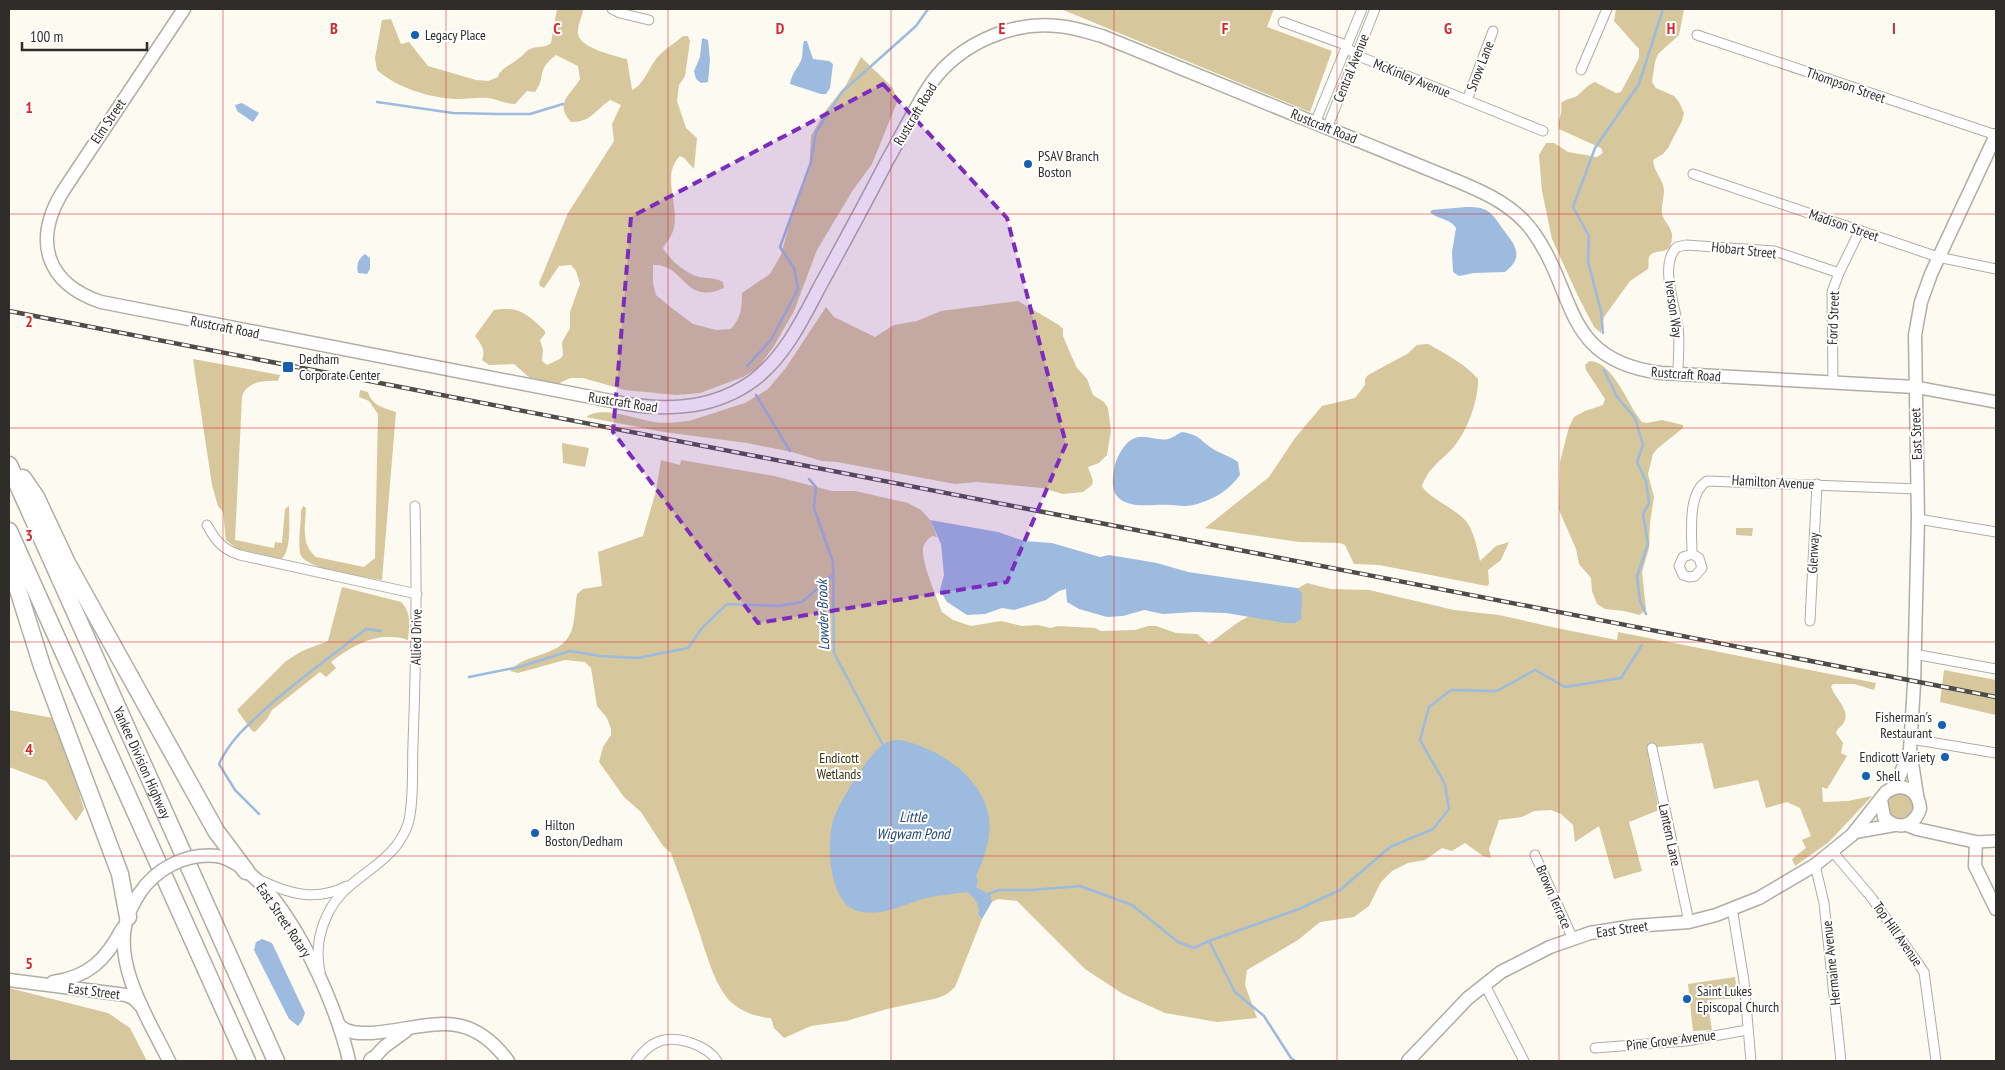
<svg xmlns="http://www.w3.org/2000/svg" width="2005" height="1070" font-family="'PT Sans Narrow',sans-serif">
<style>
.green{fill:#d6c79c}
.water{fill:#9dbadf}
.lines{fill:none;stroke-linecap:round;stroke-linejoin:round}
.stream{stroke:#9dbadf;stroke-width:2.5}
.minor-casing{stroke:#b0ada5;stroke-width:11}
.tertiary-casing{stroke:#b0ada5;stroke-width:14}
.secondary-casing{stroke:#b0ada5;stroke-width:15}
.motorway-casing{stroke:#b0ada5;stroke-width:19}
.minor{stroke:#fff;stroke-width:9}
.tertiary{stroke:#fff;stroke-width:11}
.secondary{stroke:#fff;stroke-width:12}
.motorway{stroke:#fff;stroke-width:16}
.rail-casing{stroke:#4d4c48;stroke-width:4.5}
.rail{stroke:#fff;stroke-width:2.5;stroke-dasharray:8;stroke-linecap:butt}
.secondary-bridge-casing{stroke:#b0ada5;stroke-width:15;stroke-linecap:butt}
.secondary-bridge{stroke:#fff;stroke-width:12}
.marked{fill:#7b2cbf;fill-opacity:0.2;stroke:#7b2cbf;stroke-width:4;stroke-dasharray:10 6;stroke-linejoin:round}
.grid{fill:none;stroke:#d62828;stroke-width:1;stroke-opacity:0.55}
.poi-dot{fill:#1560b0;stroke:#fff;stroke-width:2}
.labels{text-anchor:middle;stroke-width:4;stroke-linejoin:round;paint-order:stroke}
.poi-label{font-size:14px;fill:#2e2d2a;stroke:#fff;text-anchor:start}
.street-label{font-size:14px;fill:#2e2d2a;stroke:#fff}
.park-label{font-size:14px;fill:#3b300b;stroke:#fff}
.water-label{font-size:15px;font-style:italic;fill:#224978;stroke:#fff}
.grid-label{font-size:16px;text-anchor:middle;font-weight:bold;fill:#d62828;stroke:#fff;stroke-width:4;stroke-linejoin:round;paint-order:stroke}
</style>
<rect width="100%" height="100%" fill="#fdfaf1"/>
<g class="green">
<path d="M557,9L583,10C582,17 577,26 578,34C580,48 615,56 627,59L632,90C643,85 647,72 654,62C661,51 673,45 683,36H688L690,41L685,76L679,85L677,101L686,128L697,138L694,169L684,158L680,156C660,175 681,207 673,231C671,237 666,243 663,248C669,259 684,272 696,276C705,279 715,277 723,282L724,288C683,306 685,263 653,265V283L656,295L673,309L693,324L716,330L731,329C741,318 742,307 742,293L770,274L781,255L790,222L809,171L811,136L826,110L846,85L861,57L892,87L898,100L872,164L853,190L817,250L794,311L774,346L758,368L743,377L700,393L676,395L625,390L583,378H570L556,385L545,384L530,378L514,364L489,365L482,360C486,350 481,344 475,336L494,310C520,306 527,314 545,331V334L540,340L543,350L542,361L547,365L560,359L563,355L562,342L570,328V312L580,284L576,271L571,265L559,266L544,288L540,286L539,283L568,213L614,141L612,124L621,105L610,100C595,110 592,122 571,122C554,103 570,96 580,79L578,66L556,55C535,71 547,76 535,92L527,91L515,104C505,104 497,99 488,98C478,97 467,99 457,99C430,98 397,88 377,70L375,58L382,20L391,19L401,44L409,42L428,66L476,80L488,81L498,77C501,67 512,65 519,58C523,56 525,52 528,50C536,45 544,49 551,43Z"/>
<polygon points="1061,9 1274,9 1267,27 1332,51 1310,112"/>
<path d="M1616,9H1684L1679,35L1658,54L1655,62L1652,82L1656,88L1674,96L1679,102L1684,113L1682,121L1668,148L1663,154L1653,160C1654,171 1660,176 1663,185C1666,194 1661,203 1662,212C1662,221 1673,227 1672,237C1671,259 1655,246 1649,257C1648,260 1649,266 1648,269L1630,281L1604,317L1601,333L1594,327L1578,296L1552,239L1542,191L1539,155L1546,143H1554L1568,152L1597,157L1603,153L1601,148L1559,129C1557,119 1563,116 1561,103C1565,99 1571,99 1577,96C1583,91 1587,85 1595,82L1616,93L1621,92L1639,58V49L1614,21Z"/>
<path d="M1018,301L1059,325L1063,329V336L1071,355L1077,368L1087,379L1093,395L1104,402L1108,408L1111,431L1107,455L1099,463L1088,467L1093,481L1092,485L1083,492L1063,494L1042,488L977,482L955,484L837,462L822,461L792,452L747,443L664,432L586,417C602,405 635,419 654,422C665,424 677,422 689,421L745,403L768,389L785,369L826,307L834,317L875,337L894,325L917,321L941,311Z"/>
<path d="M1428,344C1446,354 1465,364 1478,379C1479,401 1465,438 1448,453C1437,463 1427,471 1422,486C1426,496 1454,508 1465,520C1474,530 1477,548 1480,561L1496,546L1509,542L1501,560L1488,570L1489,584L1487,586L1379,565L1354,564L1345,545L1340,543L1299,542L1205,528L1269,477L1295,438L1322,406L1355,398L1365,385V379L1368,375L1407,354L1417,345Z"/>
<path d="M193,359L280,375L278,381C264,380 246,382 242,397L235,540L274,548L275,542L282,543L285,509L289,506C289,519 292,552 281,559L237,549L226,540L223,512L218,506L212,485Z"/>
<path d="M1589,361C1614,361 1628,407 1642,422L1647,423L1662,420L1683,425V428L1658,448L1653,454L1648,474L1654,497L1650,523L1649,548L1642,572L1646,609L1640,615L1624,611L1605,609L1597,604L1592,591L1591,578L1579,564L1576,549L1559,510L1560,462L1569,427L1574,417L1585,411L1603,405L1605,399L1586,370L1585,365Z"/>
<path d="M360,390L368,392C371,405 384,408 396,412L382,580C366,577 303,570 300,553C298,540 301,524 301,511L303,506L306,508C305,526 301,545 316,557L364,567L375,558L378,414L369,401L359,397Z"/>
<polygon points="562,443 589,448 585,467 563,463"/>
<path d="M661,460L680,465L681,460L774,476L832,491H855L908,503L921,510L930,520L937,537L932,536C928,539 923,544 923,549C922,564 935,592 940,607L942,612L953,620L971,626L1001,621L1022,626L1038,625L1050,628L1058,626L1095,628L1101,631L1135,630L1148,626H1156L1176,633L1197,634L1209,644L1237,623L1307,583L1331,589L1369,590L1454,610L1499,615L1561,629L1617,640L1618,632L1876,683L1874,690L1854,684H1833L1831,687C1835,698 1849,709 1845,720C1843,726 1837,728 1836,733L1843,743L1841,753L1847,756L1827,789L1822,787L1823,802L1848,801L1872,796L1829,842L1795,866L1792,859L1806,848L1802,840L1811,836L1800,808L1787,802L1766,808L1758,780L1714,789L1703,743L1647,748L1659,810L1629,822L1642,871L1614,879L1599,826L1575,842L1573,825L1561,814L1551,810L1534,811L1522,817L1499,820L1489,849L1491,858L1483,856L1465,843L1452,851L1442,848L1425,860L1408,863L1392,871L1381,882L1369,906L1354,917L1320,922L1298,940L1247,970L1245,985L1257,1018L1217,1022L1165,1013L1123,994L1085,969L1017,901L998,899L979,908L978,915L982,919L955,987L947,994L938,998L887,1009L846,1021L811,1026L784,1038L774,1028L771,1018C756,1017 743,1012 732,1003C714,987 705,948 697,926C689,902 680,877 671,853L663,846L641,812L624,797L599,762L603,747L611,735V729L607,718L597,706L591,668L585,662L565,660L518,673L510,671C526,652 560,658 571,632C575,623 575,605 577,594L583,589L602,586L598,552L643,536L656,491Z"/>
<polygon points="1736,528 1753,528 1752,536 1736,535"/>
<path d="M342,587L401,602C412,613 409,625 408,640C380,630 354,644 331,662L336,668L326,677L320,672L272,710L267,719L255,732L252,731L237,710L286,661L302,651L328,641Z"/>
<polygon points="1944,670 1996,680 1996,715 1940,702"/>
<polygon points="9,710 53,718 69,758 84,809 76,821 46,781 9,767"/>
<circle cx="1900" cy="806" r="13"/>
<polygon points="1735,977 1738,998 1707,1000 1712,1030 1693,1031 1688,984"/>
<polygon points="9,988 108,1013 130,1028 147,1061 9,1061"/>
</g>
<g class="water">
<polygon points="702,38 708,40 710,60 708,82 701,83 696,79 694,71 700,57"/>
<path d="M804,41H807L813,59L829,61L833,64L830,88L826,94H821L790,84C792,72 799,67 802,58C803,52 802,47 804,41Z"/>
<polygon points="242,103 259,113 253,122 237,111 235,105"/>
<path d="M1466,207C1473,207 1480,207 1486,210C1493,214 1498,222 1502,228C1514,244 1526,256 1505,272L1474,273L1459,276L1453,272L1452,252L1456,228C1450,218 1438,220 1430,212L1432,210Z"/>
<path d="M365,254L370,258V269L367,274L358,273C356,265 358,259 365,254Z"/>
<path d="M1182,432C1201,435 1199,440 1213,449C1221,454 1230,456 1238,462L1240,475C1230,489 1216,498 1200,503C1190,507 1181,506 1171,505C1154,503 1128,511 1116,495C1111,487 1113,477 1114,469C1116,459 1122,446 1131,440C1144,432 1157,442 1168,439C1173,438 1177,434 1182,432Z"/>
<polygon points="930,520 998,532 1024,541 1052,543 1100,557 1109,555 1157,563 1188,572 1297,588 1302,594 1301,619 1295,623 1285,623 1226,613 1194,612 1163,614 1144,610 1123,616 1107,617 1079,609 1067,602 1066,589 1059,591 1046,600 1014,610 1002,608 985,614 967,615 947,602 940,590 944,575 941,544"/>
<path d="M900,740C943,749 996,785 989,836C987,850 982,863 976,876L978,880L976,887L990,895L992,902L982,919L978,915C980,903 976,900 967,892C954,894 939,895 926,898C906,903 885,916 863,912C857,911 848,908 844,902C829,882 827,844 833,821C838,804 870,751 885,743C890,740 895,740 900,740Z"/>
<polygon points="262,939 272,943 305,1013 302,1021 298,1026 289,1019 254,950 256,942"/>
</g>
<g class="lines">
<g class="stream">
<polyline points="377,102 453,113 498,114 530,114 563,104"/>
<polyline points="1603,333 1601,311 1588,262 1589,236 1573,207 1595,148 1639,84 1663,9"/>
<polyline points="747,366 771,340 798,289 794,268 780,247 811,162 816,132 842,92 916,26 928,9"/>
<polyline points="1604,370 1617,397 1635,418 1643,445 1637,462 1646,481 1649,503 1643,514 1648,544 1637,576 1640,601 1646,614"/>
<polyline points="756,395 790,451"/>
<polyline points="809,479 816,487 814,508 833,562 834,653 884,747"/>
<polyline points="469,677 519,667 570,651 600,656 637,658 688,648 702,628 727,604 779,606 802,602 834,574"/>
<path d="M259,814L235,790L219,764C231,738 252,721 272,703C302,677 335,653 366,629L381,631"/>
<polyline points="986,895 999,890 1032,890 1080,886 1132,905 1178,942 1194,948 1209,941"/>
<polyline points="1295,1061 1291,1058 1264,1016 1235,992 1209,941 1299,909 1340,890 1390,847 1433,829 1449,809 1445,784 1420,740 1429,707 1451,690 1497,691 1535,670 1565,687 1621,678 1642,645"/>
</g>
<g class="minor-casing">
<g id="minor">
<polyline points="612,9 620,13 649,20"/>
<polyline points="1283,22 1343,44 1356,55 1543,131"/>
<polyline points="1697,35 1996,135"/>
<polyline points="1581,70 1607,9"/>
<polyline points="1467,100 1493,31"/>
<polyline points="1315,123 1362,9"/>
<polyline points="1327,128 1375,9"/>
<polyline points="1693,174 1938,257 1996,269"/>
<path d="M1678,374C1678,358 1680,342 1678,327C1675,305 1659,264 1677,247L1686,245L1774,251L1839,273"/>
<polyline points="1833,382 1832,292 1839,273 1860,230"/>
<polyline points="1918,519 1996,532"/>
<path d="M207,525C215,540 223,550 240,555L417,594"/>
<path d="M1692,554L1699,558L1702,568L1695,576L1689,577L1683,575L1679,566L1683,557L1692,554C1692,533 1687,493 1707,481L1918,489"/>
<polyline points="1810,621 1817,484"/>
<polyline points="1914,654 1996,669"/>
<polyline points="1911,739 1996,753"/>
<polyline points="1652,748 1689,922"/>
<polyline points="1832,851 1871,897 1924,972 1936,1061"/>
<polyline points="1535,855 1573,939"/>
<polyline points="1815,865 1824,903 1841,1061"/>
<path d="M260,880C289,894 316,902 347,886"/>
<polyline points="1732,908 1744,981 1751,1061"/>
<path d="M320,972C313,940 326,904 352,884C375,865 398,853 408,824C414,804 412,767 413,744C416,665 417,585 415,506"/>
<polyline points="1485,985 1524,1061"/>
<polyline points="1595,1048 1686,1041 1747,1030"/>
<path d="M636,1061C643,1052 649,1045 660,1041C678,1035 708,1046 717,1061"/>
</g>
</g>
<g class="tertiary-casing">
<g id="tertiary">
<polyline points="1915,387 1996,402"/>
<polyline points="1976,842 1996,841"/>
</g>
</g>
<g class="secondary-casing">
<g id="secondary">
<path d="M184,9L63,191C33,240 45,283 101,302L627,404C672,411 716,408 754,380C784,357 802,321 819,288C842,246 865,204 887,161C902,135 915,107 932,82C960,44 1011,21 1058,26C1073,27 1087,32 1102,36L1462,183C1488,194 1513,206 1531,229C1578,292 1560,360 1661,373L1915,387"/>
<polyline points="1891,789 1898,780 1910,750"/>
<polyline points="1917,795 1910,750 1914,684 1918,519 1915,335 1921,302 1931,274 1996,135"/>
<polyline points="1907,825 1917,829 1976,842 1975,866 1996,909"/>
<polyline points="1855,832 1894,825"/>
<path d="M217,856C280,870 337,1004 349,1061"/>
<path d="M139,894C134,903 128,912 126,922C114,967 150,1022 169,1061"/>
<polyline points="9,980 126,995 133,998 140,1005"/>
<path d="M53,982C88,977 106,960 122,929"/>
<path d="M340,1026C349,1034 361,1033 372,1033C430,1028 466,1005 508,1061"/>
<polyline points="371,1061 384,1047 406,1031"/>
<path d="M1408,1061L1468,998L1501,972L1550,947L1590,933L1634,926L1689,922L1716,915L1759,898L1815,865L1852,835L1886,792C1902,781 1919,790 1920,809C1914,827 1897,831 1884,817L1881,800"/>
</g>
</g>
<g class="motorway-casing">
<g id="motorway">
<path id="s1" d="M9,465L276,1061"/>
<polyline points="23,478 36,497 67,563 216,831 246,871"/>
<polyline points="9,531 247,1061"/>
<polyline points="9,561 42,666 120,874 128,917"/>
<polyline points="372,1061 373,1060"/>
</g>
</g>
<use href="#minor" class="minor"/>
<use href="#tertiary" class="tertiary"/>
<use href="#secondary" class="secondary"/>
<use href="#motorway" class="motorway"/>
<g class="rail-casing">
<polyline id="rail" points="9,311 1996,697"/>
</g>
<use href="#rail" class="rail"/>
<g class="secondary-bridge-casing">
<path id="secondary-bridge" d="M139,894C156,868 186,853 217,856"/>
</g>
<use href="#secondary-bridge" class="secondary-bridge"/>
</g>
<path class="marked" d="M883,84L1007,218L1066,444L1007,582L758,623L613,432L631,217Z"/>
<path class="grid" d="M223,9V1061M446,9V1061M668,9V1061M891,9V1061M1114,9V1061M1337,9V1061M1559,9V1061M1782,9V1061M9,214H1996M9,428H1996M9,642H1996M9,856H1996"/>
<g class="poi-dot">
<circle cx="415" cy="35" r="5"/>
<circle cx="1028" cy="164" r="5"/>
<rect x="282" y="361" width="12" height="12" rx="2.5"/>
<circle cx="1942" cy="725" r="5"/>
<circle cx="1945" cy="757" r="5"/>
<circle cx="1866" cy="776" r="5"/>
<circle cx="535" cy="833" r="5"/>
<circle cx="1687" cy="999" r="5"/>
</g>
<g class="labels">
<g class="poi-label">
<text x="425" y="40">Legacy Place</text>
<text x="1038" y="161">PSAV Branch<tspan x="1038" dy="16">Boston</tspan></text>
<text x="299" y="364">Dedham<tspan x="299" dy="16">Corporate Center</tspan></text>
<text x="1932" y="722" text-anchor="end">Fisherman's<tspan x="1932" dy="16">Restaurant</tspan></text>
<text x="1935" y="762" text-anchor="end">Endicott Variety</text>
<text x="1876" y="781">Shell</text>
<text x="545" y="830">Hilton<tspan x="545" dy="16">Boston/Dedham</tspan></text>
<text x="1697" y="996">Saint Lukes<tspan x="1697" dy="16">Episcopal Church</tspan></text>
</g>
<g class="street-label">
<text transform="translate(1480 66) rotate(-69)" y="5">Snow Lane</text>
<text transform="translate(1351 68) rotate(-68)" y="5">Central Avenue</text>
<text transform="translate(1412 78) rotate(22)" y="5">McKinley Avenue</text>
<text transform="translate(1846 85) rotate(19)" y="5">Thompson Street</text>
<text transform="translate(915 114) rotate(-59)" y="5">Rustcraft Road</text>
<text transform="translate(108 121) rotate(-56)" y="5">Elm Street</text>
<text transform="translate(1324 126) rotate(22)" y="5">Rustcraft Road</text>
<text transform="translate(1844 225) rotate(19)" y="5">Madison Street</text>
<text transform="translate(1744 250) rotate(6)" y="5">Hobart Street</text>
<text transform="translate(1674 309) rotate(82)" y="5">Iverson Way</text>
<text transform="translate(1833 318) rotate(-88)" y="5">Ford Street</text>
<text transform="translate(225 327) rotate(11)" y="5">Rustcraft Road</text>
<text transform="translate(1686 374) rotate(4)" y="5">Rustcraft Road</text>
<text transform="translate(623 402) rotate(9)" y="5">Rustcraft Road</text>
<text transform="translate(1916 434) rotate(-92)" y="5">East Street</text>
<text transform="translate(1773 482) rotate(3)" y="5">Hamilton Avenue</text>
<text transform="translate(1813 553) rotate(-87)" y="5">Glenway</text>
<text transform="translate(416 637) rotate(-89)" y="5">Allied Drive</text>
<text dy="5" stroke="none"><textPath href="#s1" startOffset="326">Yankee Division Highway</textPath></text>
<text transform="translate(1670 835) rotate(78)" y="5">Lantern Lane</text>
<text transform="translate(1554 897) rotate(66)" y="5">Brown Terrace</text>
<text transform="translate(284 920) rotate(56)" y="5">East Street Rotary</text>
<text transform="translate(1622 929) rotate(-8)" y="5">East Street</text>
<text transform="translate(1898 934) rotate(55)" y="5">Top Hill Avenue</text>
<text transform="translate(1831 963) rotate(-96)" y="5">Hermaine Avenue</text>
<text transform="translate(94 991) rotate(7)" y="5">East Street</text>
<text transform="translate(1671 1040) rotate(-7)" y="5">Pine Grove Avenue</text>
</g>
<g class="park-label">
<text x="839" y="763">Endicott<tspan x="839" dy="16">Wetlands</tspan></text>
</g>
<g class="water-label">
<text transform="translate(823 615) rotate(-92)" y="5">Lowder Brook</text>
<text x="913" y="822">Little<tspan x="913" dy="17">Wigwam Pond</tspan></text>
</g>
</g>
<g class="grid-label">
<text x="334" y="34">B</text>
<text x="557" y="34">C</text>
<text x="780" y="34">D</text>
<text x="1002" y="34">E</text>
<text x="1225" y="34">F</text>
<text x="1448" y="34">G</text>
<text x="1671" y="34">H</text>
<text x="1894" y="34">I</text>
<text x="29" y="113">1</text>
<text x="29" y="327">2</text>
<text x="29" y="541">3</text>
<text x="29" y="755">4</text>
<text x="29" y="969">5</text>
</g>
<rect width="2005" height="1070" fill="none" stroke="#2e2d2a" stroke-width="20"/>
<path d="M22 42v8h125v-8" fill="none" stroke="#2e2d2a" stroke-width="2.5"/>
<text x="30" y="42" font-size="15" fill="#2e2d2a" stroke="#ffffff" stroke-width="4" paint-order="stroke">100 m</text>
</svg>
